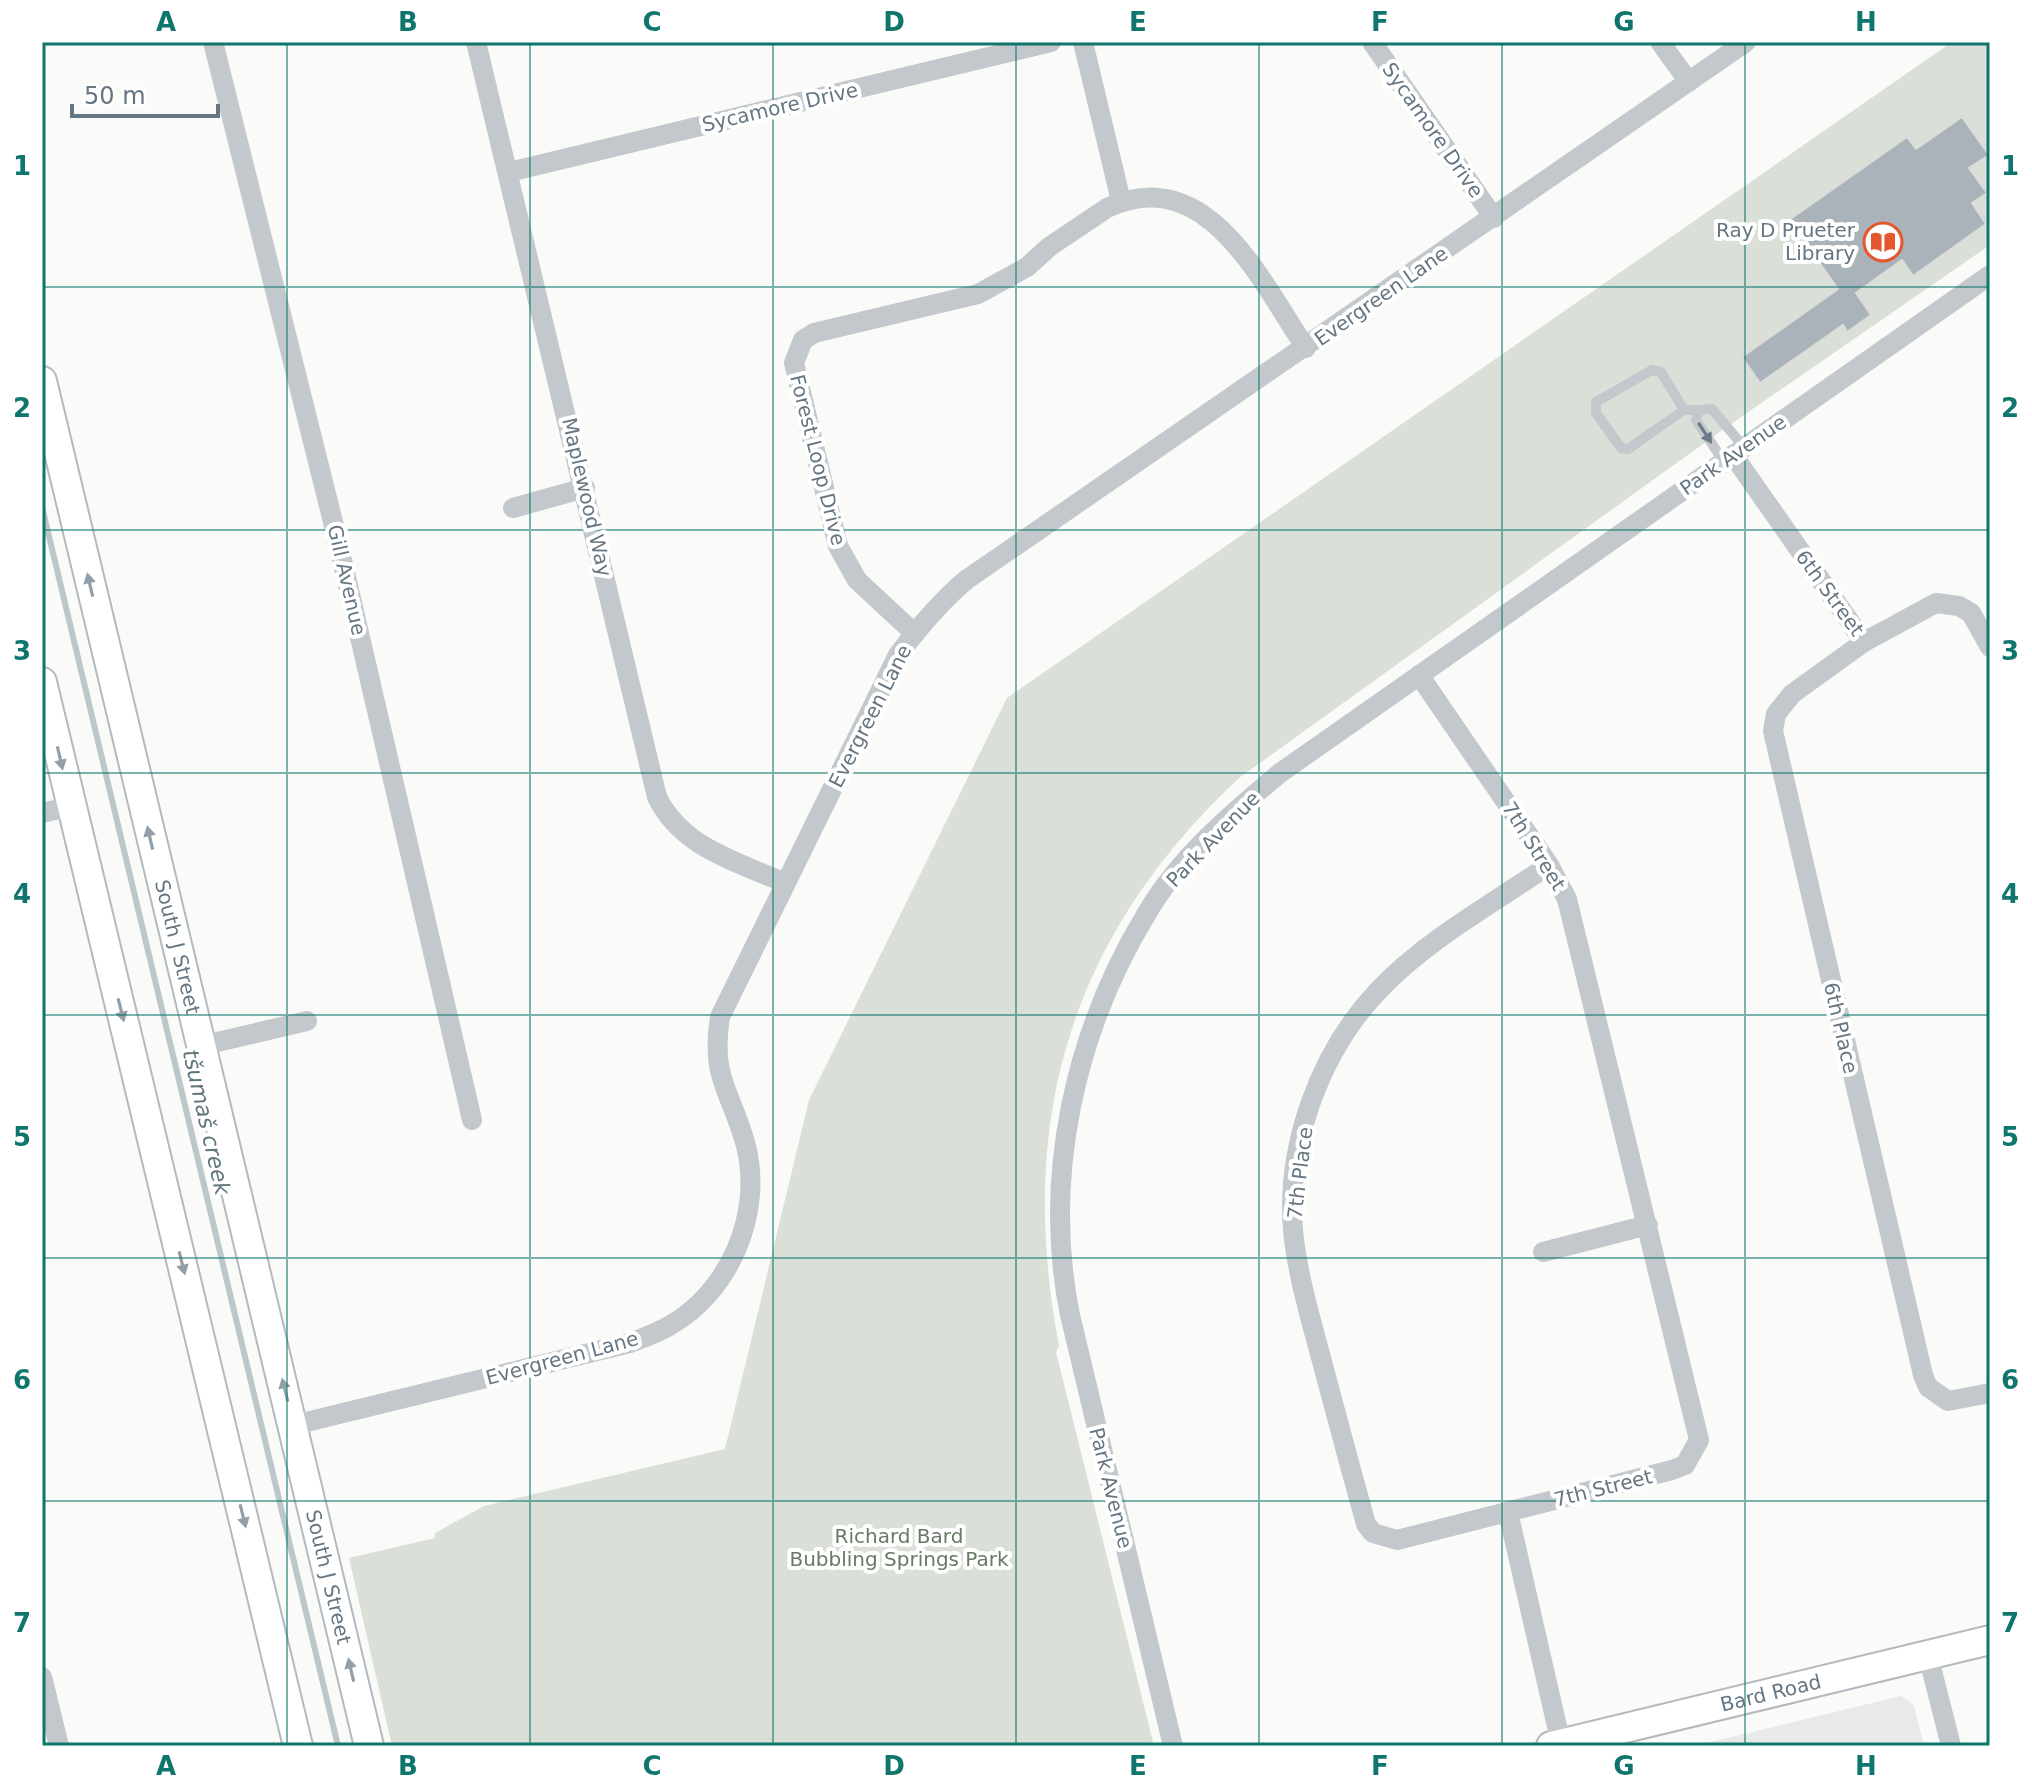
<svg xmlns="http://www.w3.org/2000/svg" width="2032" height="1788" font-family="'DejaVu Sans',sans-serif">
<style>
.built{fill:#e8e9e9}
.green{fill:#dadfd7}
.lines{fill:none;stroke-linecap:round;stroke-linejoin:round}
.stream{stroke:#bbc7cb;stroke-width:6}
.building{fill:#aab3b9;stroke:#dcdcda;stroke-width:2}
.secondary-casing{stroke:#b3babf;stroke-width:32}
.lane{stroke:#c3c8cc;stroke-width:10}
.street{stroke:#c3c8cc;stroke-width:20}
.secondary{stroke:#fff;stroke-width:28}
.oneway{fill:#6a7a87}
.oneway2{fill:#939fa8}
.grid{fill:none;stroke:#0f766e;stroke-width:2;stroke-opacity:0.55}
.labels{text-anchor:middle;stroke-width:8;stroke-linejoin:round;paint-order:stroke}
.street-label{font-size:20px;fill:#657683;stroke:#fff}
.poi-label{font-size:20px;fill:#657683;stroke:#fff;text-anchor:end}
.park-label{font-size:20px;fill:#687a64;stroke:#fff}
.water-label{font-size:22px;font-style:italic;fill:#60757c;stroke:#fff}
.neatline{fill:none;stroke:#0f766e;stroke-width:3}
.grid-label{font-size:26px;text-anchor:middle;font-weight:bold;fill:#0f766e}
</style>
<rect width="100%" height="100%" fill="#fafaf8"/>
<polygon class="built" points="1901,1696 1914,1705 1924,1746 1694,1746"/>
<path class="green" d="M1952,42H1990V245L1728,426L1239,778C1070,936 1016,1120 1059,1346L1056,1352L1154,1746H392L349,1558L435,1538V1533L484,1506L725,1449L809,1100L1007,698Z"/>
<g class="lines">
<polyline class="stream" points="42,507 338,1746"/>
</g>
<polygon class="building" points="1962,117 1989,155 1969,168 1987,193 1972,203 1986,224 1913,276 1902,260 1856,293 1871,315 1847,332 1843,325 1760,383 1742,357 1838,289 1789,220 1907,137 1916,149"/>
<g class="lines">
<g class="secondary-casing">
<g id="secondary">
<path id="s1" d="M42,381L369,1746"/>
<polyline points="42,682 298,1746"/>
<path id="s2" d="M1551,1746L1990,1640"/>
</g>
</g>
<g class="lane">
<polyline points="1684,410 1661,372 1652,370 1596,402 1596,413 1621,448 1628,449 1684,410 1699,410"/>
<polyline points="1724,462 1696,420 1699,410 1712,409 1744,447"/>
</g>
<g class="street">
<polyline points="213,42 336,534 472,1120"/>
<path d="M476,42L657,797C682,848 736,861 785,883"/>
<polyline points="1083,42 1121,201"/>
<polyline points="1372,42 1494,218"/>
<polyline points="1660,42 1689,82"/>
<polyline points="509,172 1051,42"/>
<polyline points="1733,455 1864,642"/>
<polyline points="513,508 585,488"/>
<path d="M914,633L857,580L838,546L794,363L803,340L814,333L978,294L1027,267L1049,247L1107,208C1207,161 1261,282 1306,348"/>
<polyline points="1990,647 1971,613 1959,606 1936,603 1864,642 1792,694 1776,714 1773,731 1923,1375 1928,1387 1948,1401 1990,1393"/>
<path d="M1419,675L1549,865L1567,899L1699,1440L1685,1465L1672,1470L1397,1540L1373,1533L1366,1524C1350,1467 1335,1410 1320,1354C1309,1313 1297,1272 1293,1230C1286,1145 1320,1052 1378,991C1426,940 1492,904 1549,865"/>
<polyline points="42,813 72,806"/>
<polyline points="200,1046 307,1021"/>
<polyline points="1543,1252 1648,1225"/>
<path d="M294,1425L630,1343C643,1338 657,1333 669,1326C730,1292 763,1213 746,1146C732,1092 710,1080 720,1017L898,655C919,627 940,602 966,580L1746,42"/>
<polyline points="1508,1512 1561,1744"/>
<polyline points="1928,1655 1951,1746"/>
<polyline points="42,1677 59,1746"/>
<path d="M1173,1746L1070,1315C1042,1177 1075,1031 1147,913C1179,858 1232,813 1280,773L1990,275"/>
</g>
<use href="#secondary" class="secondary"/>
</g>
<defs><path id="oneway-solid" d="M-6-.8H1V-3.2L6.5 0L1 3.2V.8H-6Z" transform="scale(2)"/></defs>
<use class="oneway" href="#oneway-solid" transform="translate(1705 433) rotate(57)"/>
<g class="oneway2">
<use href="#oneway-solid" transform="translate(90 585) rotate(-103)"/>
<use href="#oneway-solid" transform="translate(60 758) rotate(77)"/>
<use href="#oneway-solid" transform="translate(150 838) rotate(-103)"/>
<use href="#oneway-solid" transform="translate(121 1010) rotate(76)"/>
<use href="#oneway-solid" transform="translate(182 1263) rotate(76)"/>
<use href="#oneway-solid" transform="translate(285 1390) rotate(-104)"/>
<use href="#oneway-solid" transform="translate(243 1516) rotate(76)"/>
<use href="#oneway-solid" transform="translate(351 1670) rotate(-103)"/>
</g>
<path class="grid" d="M287,42V1746M530,42V1746M773,42V1746M1016,42V1746M1259,42V1746M1502,42V1746M1745,42V1746M42,287H1990M42,530H1990M42,773H1990M42,1015H1990M42,1258H1990M42,1501H1990"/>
<defs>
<g id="library-ring" transform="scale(2)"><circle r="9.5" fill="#fff" stroke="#e4572e" stroke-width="1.5"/><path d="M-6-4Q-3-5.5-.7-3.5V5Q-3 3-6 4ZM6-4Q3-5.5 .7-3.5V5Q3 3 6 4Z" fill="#e4572e"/></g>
</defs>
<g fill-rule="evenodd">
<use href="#library-ring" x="1883" y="242"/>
</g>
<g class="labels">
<g class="street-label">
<text transform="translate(780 107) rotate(-13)" y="7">Sycamore Drive</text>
<text transform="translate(1433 130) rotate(55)" y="7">Sycamore Drive</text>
<text transform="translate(1381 296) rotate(-35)" y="7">Evergreen Lane</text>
<text transform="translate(1733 455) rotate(-35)" y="7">Park Avenue</text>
<text transform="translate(818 460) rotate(76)" y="7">Forest Loop Drive</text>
<text transform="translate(587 497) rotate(77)" y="7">Maplewood Way</text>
<text transform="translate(347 580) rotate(77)" y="7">Gill Avenue</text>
<text transform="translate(1830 593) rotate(54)" y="7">6th Street</text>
<text transform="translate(870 716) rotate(-63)" y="7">Evergreen Lane</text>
<text transform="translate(1213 839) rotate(-46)" y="7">Park Avenue</text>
<text transform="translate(1534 846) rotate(58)" y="7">7th Street</text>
<text dy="7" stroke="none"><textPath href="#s1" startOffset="582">South J Street</textPath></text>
<text transform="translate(1841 1028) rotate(77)" y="7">6th Place</text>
<text transform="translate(1300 1173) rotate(-83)" y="7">7th Place</text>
<text transform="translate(562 1358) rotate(-15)" y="7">Evergreen Lane</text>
<text transform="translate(1111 1488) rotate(76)" y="7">Park Avenue</text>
<text transform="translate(1603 1488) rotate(-14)" y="7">7th Street</text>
<text dy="7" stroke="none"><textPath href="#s1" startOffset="1230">South J Street</textPath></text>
<text dy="7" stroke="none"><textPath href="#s2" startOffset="226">Bard Road</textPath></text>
</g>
<g class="poi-label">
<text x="1855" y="237">Ray D Prueter<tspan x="1855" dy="23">Library</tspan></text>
</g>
<g class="park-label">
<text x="899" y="1543">Richard Bard<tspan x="899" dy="23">Bubbling Springs Park</tspan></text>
</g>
<g class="water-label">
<text transform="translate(207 1122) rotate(77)" y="8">tšumaš creek</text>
</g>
</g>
<rect width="2032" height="1788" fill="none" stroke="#ffffff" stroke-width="88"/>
<path d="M72 104v12h146v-12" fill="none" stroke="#657683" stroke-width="4"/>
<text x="84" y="104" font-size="24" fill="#657683" stroke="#ffffff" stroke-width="6" paint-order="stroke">50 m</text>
<rect x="44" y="44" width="1944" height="1700" class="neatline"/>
<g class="grid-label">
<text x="166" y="31">A</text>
<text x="408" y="31">B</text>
<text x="652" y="31">C</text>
<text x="894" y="31">D</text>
<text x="1138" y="31">E</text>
<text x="1380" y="31">F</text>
<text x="1624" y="31">G</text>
<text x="1866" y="31">H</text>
<text x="22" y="175">1</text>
<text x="2010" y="175">1</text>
<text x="22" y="417">2</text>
<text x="2010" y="417">2</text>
<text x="22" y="660">3</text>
<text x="2010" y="660">3</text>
<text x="22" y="903">4</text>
<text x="2010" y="903">4</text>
<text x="22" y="1146">5</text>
<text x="2010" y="1146">5</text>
<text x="22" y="1389">6</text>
<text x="2010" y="1389">6</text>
<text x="22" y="1632">7</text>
<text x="2010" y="1632">7</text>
<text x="166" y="1775">A</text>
<text x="408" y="1775">B</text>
<text x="652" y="1775">C</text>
<text x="894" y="1775">D</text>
<text x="1138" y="1775">E</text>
<text x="1380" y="1775">F</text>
<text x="1624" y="1775">G</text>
<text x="1866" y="1775">H</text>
</g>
</svg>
